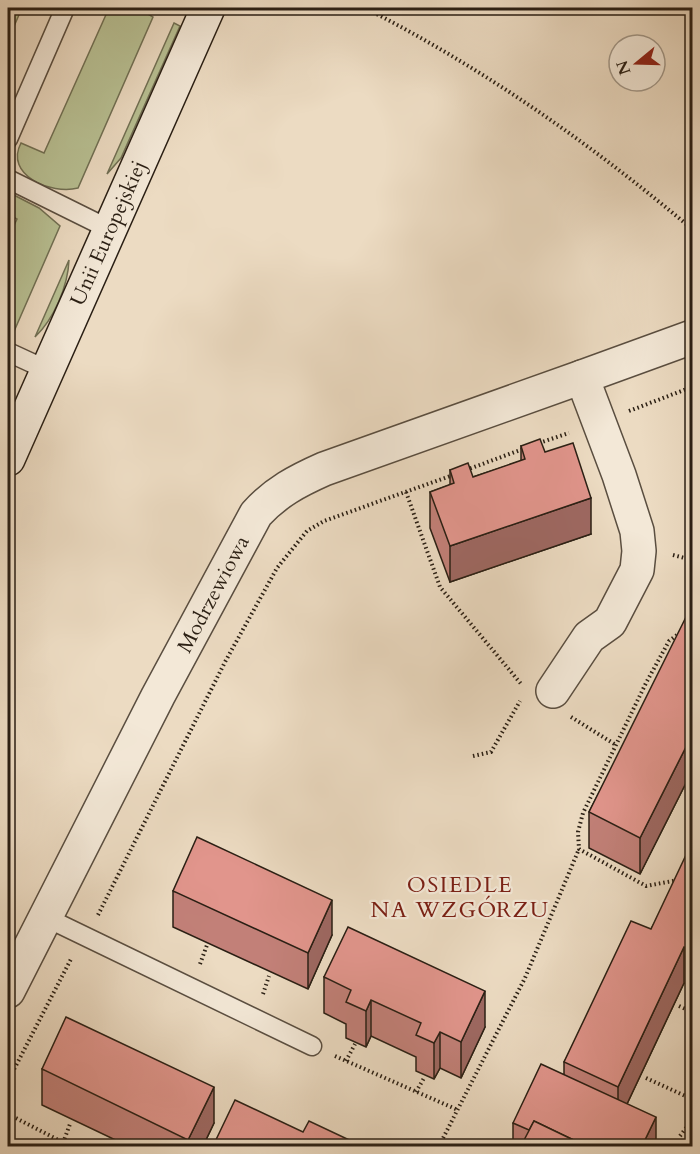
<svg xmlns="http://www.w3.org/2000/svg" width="700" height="1154" font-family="Cardo,serif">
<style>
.green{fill:#b8c093;stroke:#717054;stroke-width:1.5}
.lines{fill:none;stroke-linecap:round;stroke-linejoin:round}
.lane-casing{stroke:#5a4e40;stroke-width:21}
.street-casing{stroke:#5a4e40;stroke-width:36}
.secondary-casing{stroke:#2a1f14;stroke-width:36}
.path{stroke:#2a1f14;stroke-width:4;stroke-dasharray:1.5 3;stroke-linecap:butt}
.lane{stroke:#f3e8d7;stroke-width:18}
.street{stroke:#f3e8d7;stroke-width:33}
.secondary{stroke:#f3e8d7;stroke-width:33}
.wall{fill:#c28078;stroke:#2a1f14;stroke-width:1.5}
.shaded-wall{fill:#9e6862;stroke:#2a1f14;stroke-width:1.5}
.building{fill:#e1958c;stroke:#2a1f14;stroke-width:1.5}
.labels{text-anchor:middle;stroke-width:4.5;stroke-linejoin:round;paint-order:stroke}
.street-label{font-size:21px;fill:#2a1f14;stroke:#f3e8d7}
.neighbourhood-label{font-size:22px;letter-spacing:1.5px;fill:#7a1f14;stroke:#f3e8d7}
</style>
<rect width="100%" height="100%" fill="#ecdbc2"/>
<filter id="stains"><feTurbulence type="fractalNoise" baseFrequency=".00333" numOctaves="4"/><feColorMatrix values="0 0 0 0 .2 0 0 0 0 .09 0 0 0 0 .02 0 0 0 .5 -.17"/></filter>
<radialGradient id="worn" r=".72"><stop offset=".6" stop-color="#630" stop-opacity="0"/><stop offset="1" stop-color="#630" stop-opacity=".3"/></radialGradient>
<g class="green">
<polygon points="8,8 22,8 8,40"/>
<path d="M109,8H138L153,17L78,188C51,195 4,175 21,143L44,153Z"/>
<polygon points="174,23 180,26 121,158 107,174"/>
<polygon points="8,192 39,208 60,226 12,336 8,334 8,238 17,219 8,214"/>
<path d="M69,260C68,286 54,319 35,337Z"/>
</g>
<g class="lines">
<g class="lane-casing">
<g id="lane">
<polyline points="8,139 65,8"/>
<polyline points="8,179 109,229"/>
<polyline points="8,352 47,370"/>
<polyline points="45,917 312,1046"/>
</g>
</g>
<g class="street-casing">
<g id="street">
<polyline points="582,377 692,337"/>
<path d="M8,991L158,696L256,514C276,492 297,481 324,469L582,377L619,475L637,531L639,551L637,570L610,622L589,637L553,691"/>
</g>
</g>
<g class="secondary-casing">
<polyline id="secondary" points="8,459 208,8"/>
</g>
<g class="path">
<path d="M365,8C483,68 591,144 692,229"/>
<polyline points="629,411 692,387"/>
<polyline points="539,443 569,433"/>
<polyline points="466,470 523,449"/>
<polyline points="406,492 440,587 522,685"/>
<polyline points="673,555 692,560"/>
<polyline points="571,717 616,745"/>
<polyline points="473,756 491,752 520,701"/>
<polyline points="678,880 646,886 579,849 578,832 583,813 646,683 669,641 681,632"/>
<polyline points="98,915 225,662 277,568 307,531 324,521 453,475"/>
<polyline points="200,964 207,945"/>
<polyline points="263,994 269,976"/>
<polyline points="679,1006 692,1012"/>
<polyline points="335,1056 458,1110"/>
<polyline points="346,1061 355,1044"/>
<polyline points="646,1078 692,1099"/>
<polyline points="8,1081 71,959"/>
<polyline points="416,1092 424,1078"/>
<polyline points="8,1114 70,1146"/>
<polyline points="680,1136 692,1120"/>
<polyline points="63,1143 70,1124"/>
<polyline points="439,1146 525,978 579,849"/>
</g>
<use href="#lane" class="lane"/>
<use href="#street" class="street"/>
<use href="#secondary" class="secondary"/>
</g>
<g class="wall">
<polygon points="521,446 545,452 591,534 450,582 430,528 430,492 450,485 450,470 473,477 521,461"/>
<polygon points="693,613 693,769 640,874 589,848 589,812"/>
<polygon points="693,858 693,987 684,983 627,1104 656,1142 653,1146 513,1146 513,1123 564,1074 564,1062 651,929"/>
<polygon points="173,891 332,935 308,989 173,927"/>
<polygon points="324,977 485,1027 461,1078 440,1068 434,1079 416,1071 416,1057 371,1036 366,1047 346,1038 346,1024 324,1013"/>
<polygon points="42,1069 214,1123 203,1146 128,1146 42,1105"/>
</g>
<g class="shaded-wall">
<polygon points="591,498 591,534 450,582 450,546"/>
<polygon points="693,733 693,769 640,874 640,838"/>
<polygon points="332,900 332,935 308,989 308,953"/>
<polygon points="684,947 684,983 618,1123 618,1087"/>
<polygon points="485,991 485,1027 461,1078 461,1042"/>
<polygon points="371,1000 371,1036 366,1047 366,1011"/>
<polygon points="440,1032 440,1068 434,1079 434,1043"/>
<polygon points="214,1087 214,1123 203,1146 188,1146 188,1140"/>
<polygon points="656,1117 656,1142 653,1146 642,1146"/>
</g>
<g class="building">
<polygon points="540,439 545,452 573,443 591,498 450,546 430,492 454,483 450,470 468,463 473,477 525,459 521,446"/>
<polygon points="689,611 693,613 693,733 640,838 589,812"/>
<polygon points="197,837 332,900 308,953 173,891"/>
<polygon points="686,855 693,858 693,951 684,947 618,1087 564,1062 631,921 651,929"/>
<polygon points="348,927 485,991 461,1042 440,1032 434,1043 416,1035 421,1023 371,1000 366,1011 346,1002 351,990 324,977"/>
<polygon points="66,1017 214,1087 188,1140 42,1069"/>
<polygon points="541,1064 656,1117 642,1146 586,1146 534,1121 529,1130 513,1123"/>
<polygon points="235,1100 303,1132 309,1121 362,1146 213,1146"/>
<polygon points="534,1121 586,1146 521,1146"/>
</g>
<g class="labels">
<g class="street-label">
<text transform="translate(108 233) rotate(-66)" y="7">Unii Europejskiej</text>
<text transform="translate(213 594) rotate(-62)" y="7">Modrzewiowa</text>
</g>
<g class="neighbourhood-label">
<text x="460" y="892">OSIEDLE<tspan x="460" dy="25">NA WZGÓRZU</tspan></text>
</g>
</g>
<rect width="700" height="1154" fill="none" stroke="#ecdbc2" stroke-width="30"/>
<rect x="9" y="9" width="682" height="1136" fill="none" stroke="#2a1f14" stroke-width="3"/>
<rect x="15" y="15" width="670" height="1124" fill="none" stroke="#2a1f14" stroke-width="1.5"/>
<g transform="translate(637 63) rotate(251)"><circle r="28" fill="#f3e8d7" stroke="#a39889" stroke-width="1.5"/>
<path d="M0-4.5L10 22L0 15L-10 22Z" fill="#8f2418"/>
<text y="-9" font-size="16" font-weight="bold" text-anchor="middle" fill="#2a1f14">N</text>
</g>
<rect width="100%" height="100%" filter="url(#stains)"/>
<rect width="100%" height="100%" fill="url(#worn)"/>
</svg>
